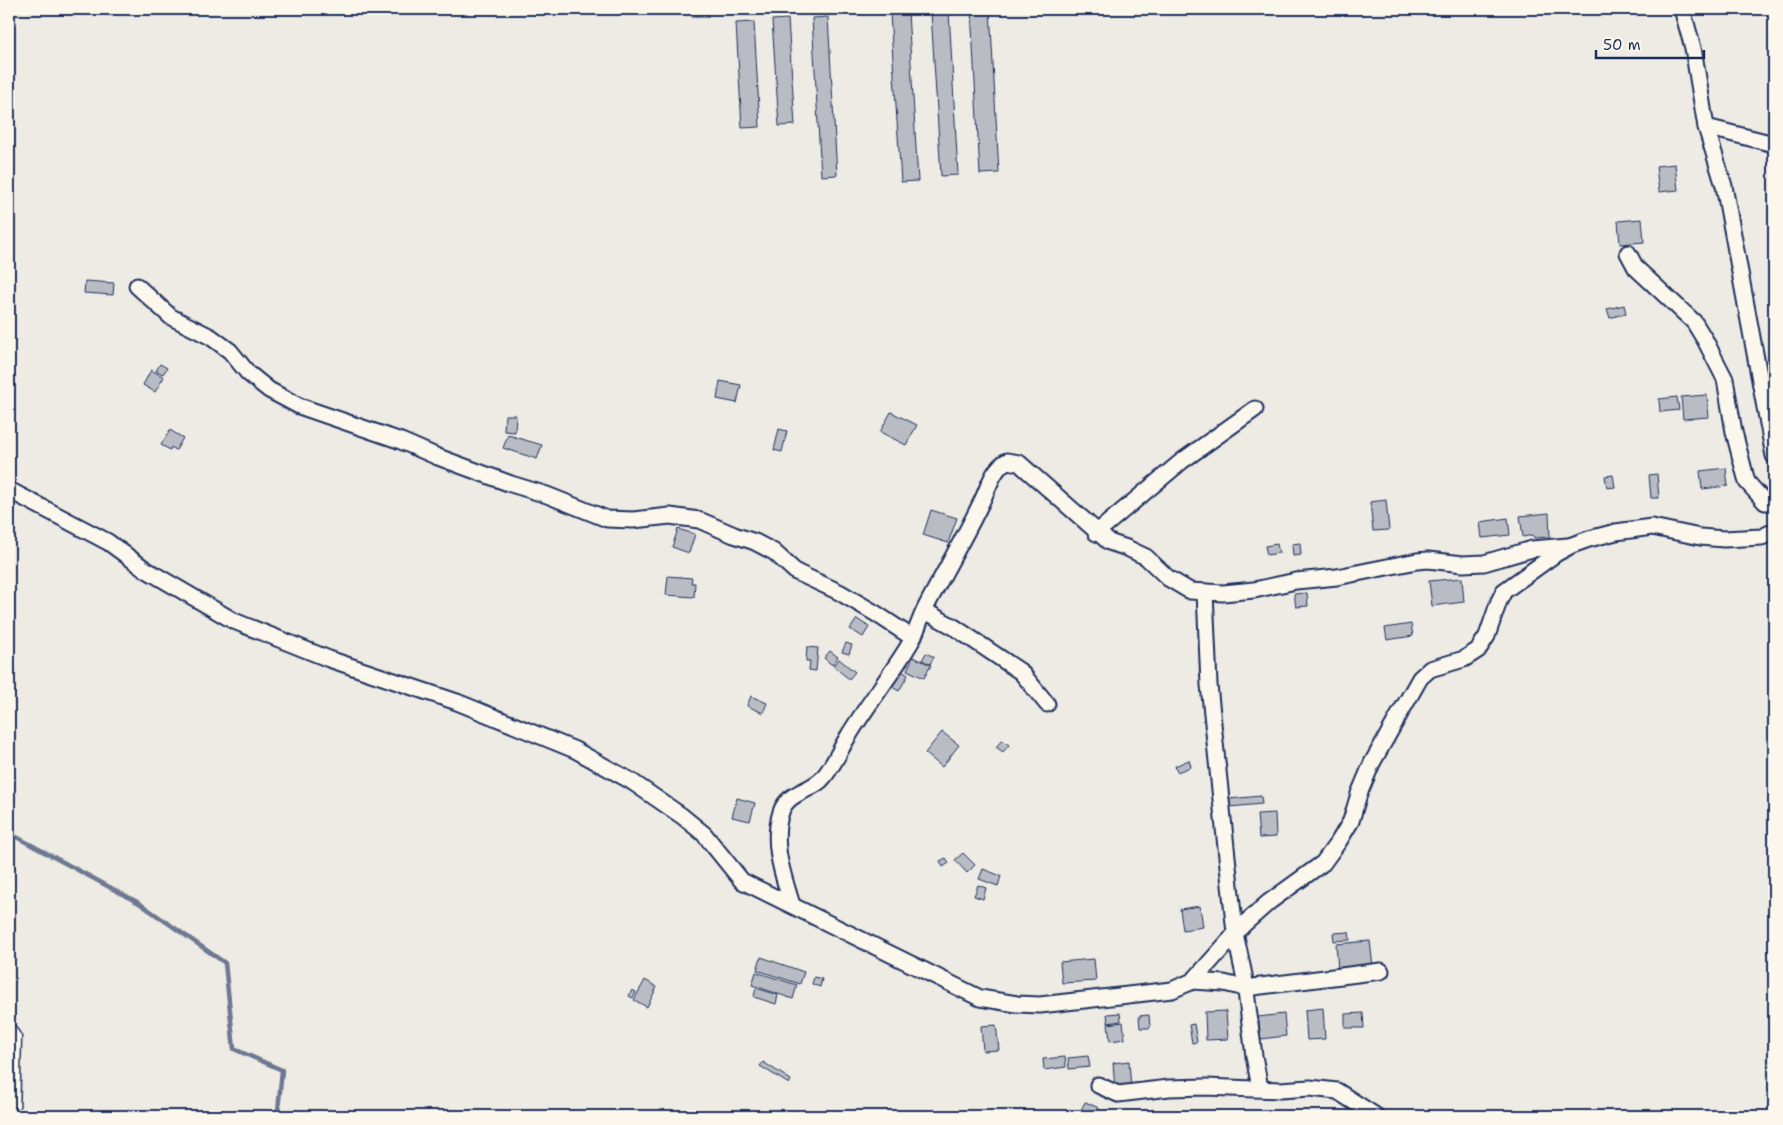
<svg xmlns="http://www.w3.org/2000/svg" width="1783" height="1125" font-family="'Shantell Sans',sans-serif">
<style>
.lines{fill:none;stroke-linecap:round;stroke-linejoin:round}
.stream{stroke:#6d7892;stroke-width:4.5}
.building{fill:#b9bcc3;stroke:#1b2f5e}
.lane-casing{stroke:#1b2f5e;stroke-width:11}
.street-casing{stroke:#1b2f5e;stroke-width:19}
.lane{stroke:#fbf7ec;stroke-width:8}
.street{stroke:#fbf7ec;stroke-width:15}
</style>
<rect width="100%" height="100%" fill="#eeebe4"/>
<filter id="ink" filterUnits="userSpaceOnUse"><feTurbulence type="fractalNoise" baseFrequency=".02" numOctaves="2"/><feDisplacementMap in="SourceGraphic" scale="10" xChannelSelector="R" yChannelSelector="G"/><feConvolveMatrix kernelMatrix="1 2 1 2 8 2 1 2 1" color-interpolation-filters="sRGB"/></filter>
<g filter="url(#ink)">
<g class="lines">
<polyline class="stream" points="9,833 139,903 225,963 234,1049 282,1070 278,1110 280,1116"/>
</g>
<g class="building">
<rect x="692" y="9" width="16" height="8"/>
<polygon points="776,9 789,9 789,10 776,11"/>
<polygon points="849,9 858,9 858,11 849,12"/>
<polygon points="990,9 999,173 980,174 971,10"/>
<polygon points="949,11 958,175 941,176 931,12"/>
<polygon points="908,12 918,181 901,182 890,14"/>
<polygon points="828,17 837,175 821,176 812,18"/>
<polygon points="788,19 795,125 779,126 772,20"/>
<polygon points="754,22 760,127 742,128 736,23"/>
<polygon points="1675,164 1678,190 1659,192 1656,166"/>
<polygon points="1642,219 1644,242 1620,244 1618,221"/>
<polygon points="85,281 114,283 113,295 84,293"/>
<polygon points="1624,305 1626,313 1610,318 1607,309"/>
<polygon points="160,364 167,368 163,374 156,371"/>
<polygon points="151,370 164,377 155,392 143,385"/>
<polygon points="720,381 741,385 737,403 717,399"/>
<polygon points="1707,395 1709,417 1683,419 1681,397"/>
<polygon points="1677,397 1679,410 1660,412 1659,399"/>
<polygon points="891,412 917,425 906,445 880,432"/>
<polygon points="505,415 516,415 515,432 504,431"/>
<polygon points="779,429 787,431 782,452 774,450"/>
<polygon points="170,430 183,438 176,450 171,447 170,450 161,445"/>
<polygon points="508,435 542,445 537,459 503,448"/>
<polygon points="1726,468 1728,486 1702,489 1700,471"/>
<polygon points="1657,474 1659,498 1651,498 1649,475"/>
<polygon points="1613,475 1615,487 1607,488 1605,476"/>
<polygon points="1386,500 1389,530 1373,531 1370,502"/>
<polygon points="931,510 957,518 948,543 923,535"/>
<polygon points="1549,513 1550,537 1534,538 1533,535 1523,537 1520,516"/>
<polygon points="1508,518 1510,535 1482,538 1480,522"/>
<polygon points="678,529 695,534 689,553 672,547"/>
<polygon points="1300,543 1301,555 1293,556 1292,544"/>
<polygon points="1277,544 1279,553 1267,555 1265,546"/>
<polygon points="668,576 692,578 691,583 695,583 694,597 666,595"/>
<polygon points="1462,578 1464,602 1432,606 1429,581"/>
<polygon points="1307,593 1308,606 1296,607 1294,594"/>
<polygon points="857,619 869,627 863,637 850,629"/>
<polygon points="1411,624 1413,636 1387,640 1385,628"/>
<polygon points="846,643 852,645 849,654 842,652"/>
<polygon points="807,647 818,648 816,671 809,670 810,661 806,661"/>
<polygon points="830,651 838,657 832,665 824,658"/>
<polygon points="926,653 934,657 930,664 922,660"/>
<polygon points="913,657 931,665 924,678 907,670"/>
<polygon points="839,659 855,672 849,679 833,666"/>
<polygon points="902,671 908,675 899,691 892,687"/>
<polygon points="751,696 767,703 763,713 747,706"/>
<polygon points="942,732 959,745 942,767 925,753"/>
<polygon points="1002,740 1009,745 1003,752 996,747"/>
<polygon points="1189,760 1191,767 1177,772 1175,766"/>
<polygon points="1261,796 1262,804 1229,807 1229,799"/>
<polygon points="737,798 755,803 750,821 732,817"/>
<polygon points="1275,813 1276,837 1259,838 1257,814"/>
<polygon points="963,853 975,865 967,873 955,860"/>
<polygon points="946,858 949,863 943,867 940,861"/>
<polygon points="983,869 1001,876 998,886 979,879"/>
<polygon points="978,885 986,888 983,899 974,896"/>
<polygon points="1200,906 1203,927 1183,930 1180,909"/>
<polygon points="1349,932 1350,940 1334,941 1333,933"/>
<polygon points="1370,941 1373,967 1338,970 1336,944"/>
<polygon points="761,957 804,972 800,984 757,970"/>
<polygon points="1094,959 1096,981 1062,983 1060,962"/>
<polygon points="756,972 797,985 793,999 752,985"/>
<polygon points="814,977 822,979 820,987 812,984"/>
<polygon points="645,980 657,987 647,1007 634,1000"/>
<polygon points="756,988 778,995 776,1004 754,997"/>
<polygon points="632,990 636,992 633,998 629,996"/>
<polygon points="1323,1008 1325,1039 1307,1040 1305,1010"/>
<polygon points="1226,1011 1228,1039 1206,1040 1205,1012"/>
<polygon points="1120,1013 1121,1021 1108,1023 1107,1014"/>
<polygon points="1363,1013 1364,1028 1345,1028 1345,1014"/>
<polygon points="1284,1014 1286,1036 1261,1039 1258,1017"/>
<polygon points="1149,1015 1150,1028 1140,1028 1139,1016"/>
<polygon points="1123,1022 1125,1039 1110,1041 1108,1024"/>
<polygon points="1194,1024 1197,1042 1192,1043 1189,1025"/>
<polygon points="996,1025 999,1050 983,1051 981,1026"/>
<polygon points="1088,1056 1090,1067 1069,1069 1068,1058"/>
<polygon points="1065,1057 1066,1067 1044,1070 1043,1059"/>
<polygon points="1129,1061 1131,1089 1115,1090 1113,1063"/>
<polygon points="763,1062 791,1080 789,1084 760,1066"/>
<polygon points="1085,1102 1099,1108 1095,1116 1078,1116"/>
</g>
<g class="lines">
<g class="lane-casing">
<polyline id="lane" points="9,1025 17,1037 15,1116"/>
</g>
<g class="street-casing">
<g id="street">
<polyline points="1682,9 1693,48 1706,127 1724,186 1774,456"/>
<polyline points="1706,127 1774,144"/>
<polyline points="1628,253 1636,268 1694,322 1705,340 1725,379 1734,432 1747,482 1765,502 1774,501"/>
<polyline points="137,286 171,317 211,337 230,351 248,373 269,390 299,406 401,441 438,457 511,484 547,495 607,519 633,520 670,516 699,520 734,535 755,542 774,552 796,572 839,592 875,613 913,638"/>
<polyline points="9,490 108,542 145,569 234,621 329,659 457,702 575,750 631,781 682,816 704,834 742,881 980,998 1017,1004 1040,1005 1172,990 1193,981 1244,924 1269,902 1323,863 1339,841 1351,821 1359,794 1372,763 1420,678 1430,669 1464,659 1478,650 1487,636 1499,601 1504,591 1557,553 1572,545 1589,539 1616,532 1652,527 1700,537 1724,539 1762,537 1774,531"/>
<polyline points="1096,533 1182,461 1255,409"/>
<polyline points="1205,592 1209,685 1235,933 1244,975 1254,1056 1260,1088"/>
<polyline points="925,611 954,627 1021,672 1047,704"/>
<path d="M792,905C783,875 771,843 781,812C787,793 808,792 821,780C833,768 840,749 849,735C869,702 893,673 912,640C917,630 920,619 925,609C943,574 963,540 980,505C988,490 992,469 1007,461L1019,463L1109,542L1127,548L1146,557L1168,578L1190,591L1223,593L1254,590L1296,581L1337,577L1417,561L1428,560L1463,564L1484,563L1532,549L1568,546"/>
<polyline points="1193,981 1224,983 1245,988 1381,971"/>
<polyline points="1098,1085 1118,1094 1169,1088 1206,1087 1280,1090 1310,1088 1337,1091 1376,1116"/>
</g>
</g>
<use href="#lane" class="lane"/>
<use href="#street" class="street"/>
</g>
</g>
<rect width="1783" height="1125" fill="none" stroke="#fbf7ec" stroke-width="30"/>
<rect x="15" y="15" width="1753" height="1095" fill="none" stroke="#1b2f5e" stroke-width="2" filter="url(#ink)"/>
<path d="M1596 50v8h108v-8" fill="none" stroke="#1b2f5e" stroke-width="2.5"/>
<text x="1603" y="50" font-size="15" fill="#1b2f5e" stroke="#fbf7ec" stroke-width="4" paint-order="stroke">50 m</text>
</svg>
